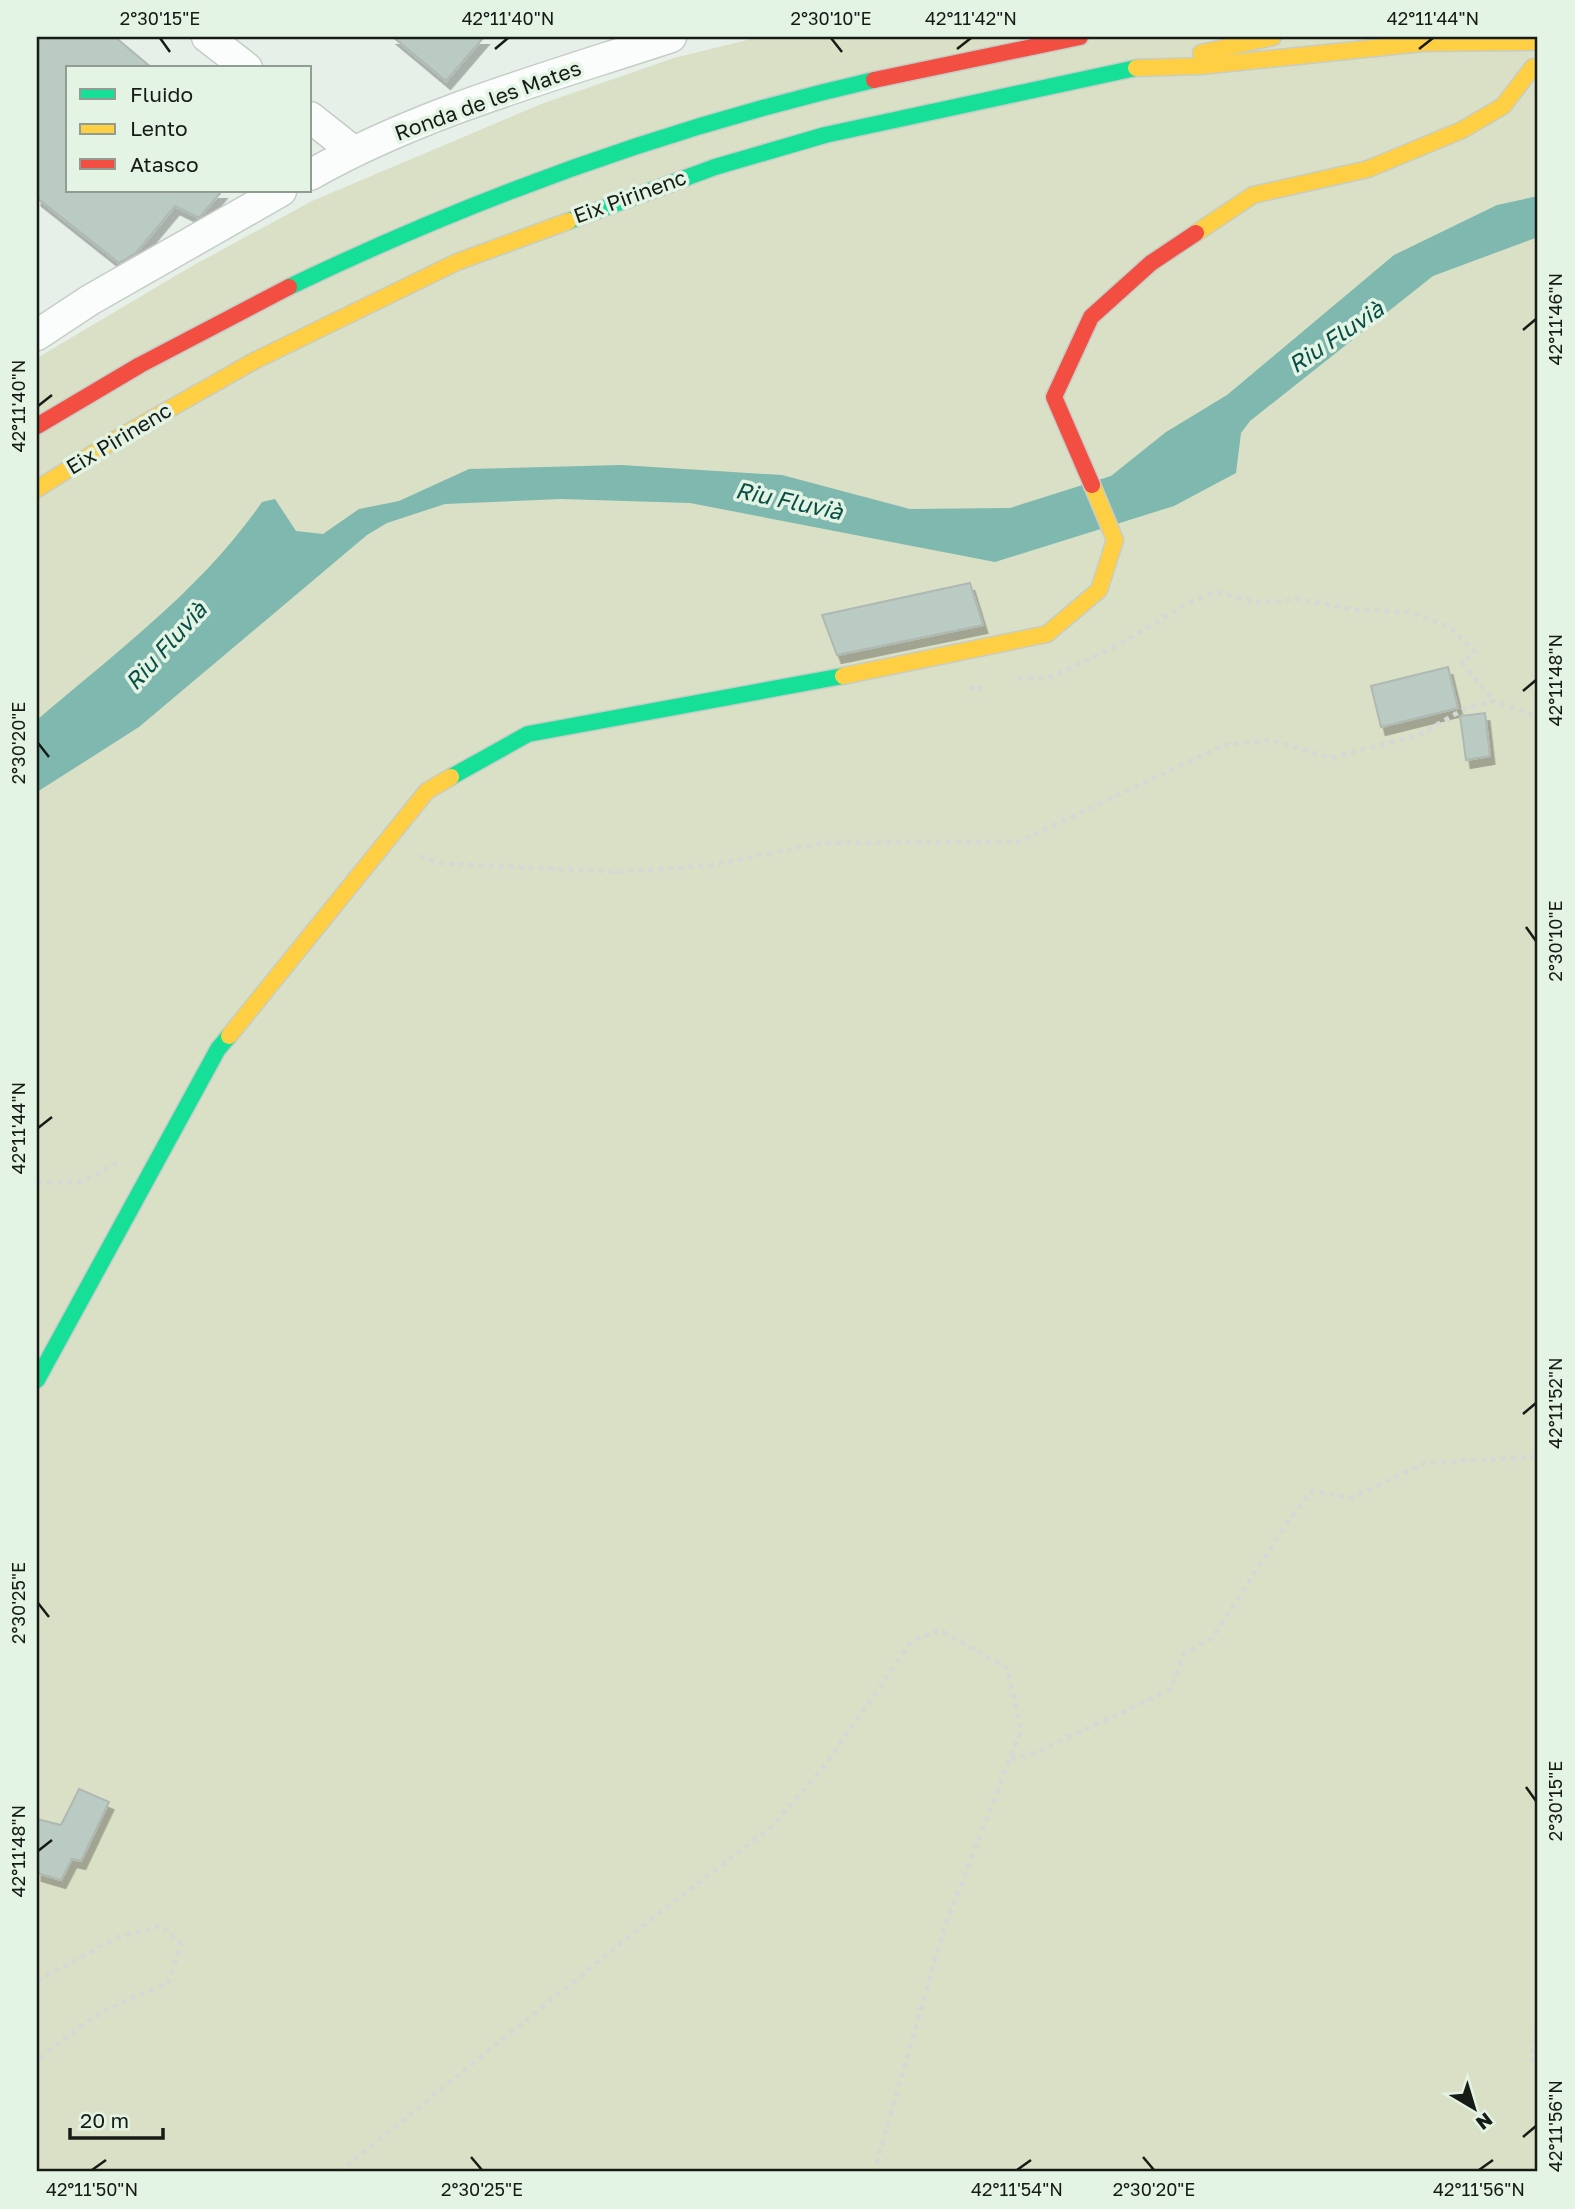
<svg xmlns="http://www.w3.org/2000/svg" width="1575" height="2209" font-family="'Golos Text',sans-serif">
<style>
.green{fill:#dae0c6}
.water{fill:#7fb8ae}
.building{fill:#b9cbc2;stroke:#b0b8b3;stroke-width:2;filter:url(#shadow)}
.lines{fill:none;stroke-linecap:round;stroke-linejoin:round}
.street-casing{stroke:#c6cdc7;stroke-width:33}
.fast-casing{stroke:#c6cdc7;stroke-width:19}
.slow-casing{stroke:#c6cdc7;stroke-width:19}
.jam-casing{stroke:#c6cdc7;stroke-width:19}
.path{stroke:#d5d8d5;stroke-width:4.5;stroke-dasharray:5 5;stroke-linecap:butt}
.street{stroke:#fbfdfc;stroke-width:30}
.fast{stroke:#16e098;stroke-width:16}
.slow{stroke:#ffcf43;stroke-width:16}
.jam{stroke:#f24e42;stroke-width:16}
.ticks{fill:none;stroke:#161b16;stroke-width:2.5}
.labels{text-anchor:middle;stroke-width:7;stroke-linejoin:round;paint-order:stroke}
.street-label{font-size:21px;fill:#161b16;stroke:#e3f3e4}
.water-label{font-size:23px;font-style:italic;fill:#074e46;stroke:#e3f3e4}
.neatline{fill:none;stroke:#161b16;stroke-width:2.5}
.ticks-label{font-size:18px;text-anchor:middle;fill:#161b16}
</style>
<defs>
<filter id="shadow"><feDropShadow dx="4.5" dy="8" stdDeviation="0" flood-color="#0004"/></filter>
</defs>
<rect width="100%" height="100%" fill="#e6f0e8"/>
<polygon class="green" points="759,37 1538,37 1538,2172 37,2172 37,358 192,266 312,201 541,104 674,58"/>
<path class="water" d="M1538,196V237L1433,276L1250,421L1241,433L1236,473L1174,506L995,562L690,503L561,499L445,504L387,523L367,535L139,727L37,792V720C115,653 203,588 262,502L275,499L296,531L323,534L359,509L399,501L469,469L621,465L782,475L910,509L1010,508L1111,476L1166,432L1227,395L1394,255L1497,205Z"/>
<g class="building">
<polygon points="37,37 115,37 152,68 68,68 68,191 222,191 199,218 175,206 136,253 119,263 37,198"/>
<polygon points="393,37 484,37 446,81"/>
<polygon points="970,583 983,625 837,655 822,615"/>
<polygon points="1448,667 1458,708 1381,727 1371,686"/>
<polygon points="1485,713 1490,756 1466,760 1460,716"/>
<polygon points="79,1789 109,1802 81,1861 72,1859 61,1880 37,1873 37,1819 61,1825"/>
</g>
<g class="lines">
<g class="street-casing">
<g id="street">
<polyline points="207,37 247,68"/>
<polyline points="310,117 353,151"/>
<path d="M310,175C421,112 550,77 671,37"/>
<polyline points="37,335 90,300 281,191"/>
</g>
</g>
<g class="fast-casing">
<g id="fast">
<polyline points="569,221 715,167 825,135 1136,68"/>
<path d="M289,287C476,197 672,126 874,80"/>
<polyline points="451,777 528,734 843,676"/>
<polyline points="37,1380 218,1049 229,1036"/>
</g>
</g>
<g class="slow-casing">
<g id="slow">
<polyline points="1201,53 1273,37"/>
<polyline points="1136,68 1201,66 1423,43 1538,42"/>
<polyline points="1196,233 1253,195 1368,169 1462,130 1503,106 1533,67"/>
<polyline points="37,489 113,441 254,361 457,262 569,221"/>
<polyline points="843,676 1047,634 1099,590 1115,540 1092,485"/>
<polyline points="229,1036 427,791 451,777"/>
</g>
</g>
<g class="jam-casing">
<g id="jam">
<polyline points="874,80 1080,37"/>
<polyline points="37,426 140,365 289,287"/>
<polyline points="1092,485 1054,397 1091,317 1151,263 1196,233"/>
</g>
</g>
<g class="path">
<polyline points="1018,678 1051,677 1117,646 1184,605 1216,592 1260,603 1298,599 1356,610 1410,612 1450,627 1475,652 1462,662 1494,701"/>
<polyline points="970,687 976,691 986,684"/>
<polyline points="420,856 439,863 618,872 712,865 821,843 1018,842 1224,745 1271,740 1331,758 1421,734 1464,709 1494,701 1538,717"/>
<polyline points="37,1182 81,1182 117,1163"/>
<polyline points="1011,1759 1032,1754 1170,1690 1184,1654 1212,1638 1287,1523 1312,1491 1351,1498 1425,1463 1538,1457"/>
<path d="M37,1981L118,1937L161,1926L181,1944L168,1984C113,2002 80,2023 37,2062"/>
<polyline points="1538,2019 1532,2059 1538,2067"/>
<polyline points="339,2172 631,1935 772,1826 823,1768 912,1641 940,1630 1007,1668 1021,1730 945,1926 874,2172"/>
</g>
<use href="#street" class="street"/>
<use href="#fast" class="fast"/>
<use href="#slow" class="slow"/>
<use href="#jam" class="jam"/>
</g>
<path class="ticks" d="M160,38L170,52M831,38L842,52M495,49L508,38M957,49L971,38M1419,49L1433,38M1523,330L1536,319M38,406L52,395M1523,691L1536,680M38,743L49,757M1526,927L1536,941M38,1128L52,1117M1523,1414L1536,1403M38,1603L49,1617M1526,1787L1536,1801M38,1851L52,1840M1523,2137L1536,2126M471,2157L482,2170M1143,2157L1154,2170M92,2170L106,2160M1017,2170L1031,2160M1479,2170L1493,2160"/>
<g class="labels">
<g class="street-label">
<text transform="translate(488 101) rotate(-20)" y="7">Ronda de les Mates</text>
<text transform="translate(630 197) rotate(-20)" y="7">Eix Pirinenc</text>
<text transform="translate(119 439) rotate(-31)" y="7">Eix Pirinenc</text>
</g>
<g class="water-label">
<text transform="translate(1336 337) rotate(-34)" y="8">Riu Fluvià</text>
<text transform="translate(789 501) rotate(12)" y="8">Riu Fluvià</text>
<text transform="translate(166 646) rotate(-48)" y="8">Riu Fluvià</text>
</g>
</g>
<rect width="1575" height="2209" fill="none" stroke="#e3f3e4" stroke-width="77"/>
<rect x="66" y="66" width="245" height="126" fill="#e3f3e4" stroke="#919d92" stroke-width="2"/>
<rect x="80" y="89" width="35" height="10" fill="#16e098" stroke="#919d92" stroke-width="2"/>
<text x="130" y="102" font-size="21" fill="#161b16">Fluido</text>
<rect x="80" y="124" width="35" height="10" fill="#ffcf43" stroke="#919d92" stroke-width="2"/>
<text x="130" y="136" font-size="21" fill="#161b16">Lento</text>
<rect x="80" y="159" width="35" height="10" fill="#f24e42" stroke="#919d92" stroke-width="2"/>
<text x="130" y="172" font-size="21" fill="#161b16">Atasco</text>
<g transform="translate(1474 2108) rotate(142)" stroke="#e3f3e4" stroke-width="5" paint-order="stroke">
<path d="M0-5L12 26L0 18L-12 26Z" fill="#161b16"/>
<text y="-10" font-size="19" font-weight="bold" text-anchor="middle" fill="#161b16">N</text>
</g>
<path d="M70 2128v10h93v-10" fill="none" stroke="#161b16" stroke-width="3.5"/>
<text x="80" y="2128" font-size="21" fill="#161b16" stroke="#e3f3e4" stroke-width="5" paint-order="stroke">20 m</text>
<rect x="38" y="38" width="1498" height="2132" class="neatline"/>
<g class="ticks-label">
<text x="160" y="25">2°30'15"E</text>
<text x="508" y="25">42°11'40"N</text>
<text x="831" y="25">2°30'10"E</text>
<text x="971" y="25">42°11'42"N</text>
<text x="1433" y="25">42°11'44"N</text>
<text transform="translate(1556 319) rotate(-90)" y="6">42°11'46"N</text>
<text transform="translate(19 406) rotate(-90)" y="6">42°11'40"N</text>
<text transform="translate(1556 680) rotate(-90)" y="6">42°11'48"N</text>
<text transform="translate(19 743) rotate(-90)" y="6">2°30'20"E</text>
<text transform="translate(1556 941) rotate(-90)" y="6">2°30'10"E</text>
<text transform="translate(19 1128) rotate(-90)" y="6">42°11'44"N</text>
<text transform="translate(1556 1403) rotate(-90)" y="6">42°11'52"N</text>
<text transform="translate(19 1603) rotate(-90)" y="6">2°30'25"E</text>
<text transform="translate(1556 1801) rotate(-90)" y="6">2°30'15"E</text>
<text transform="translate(19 1851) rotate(-90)" y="6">42°11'48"N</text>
<text transform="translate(1556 2126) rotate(-90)" y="6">42°11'56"N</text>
<text x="92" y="2196">42°11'50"N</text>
<text x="482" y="2196">2°30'25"E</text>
<text x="1017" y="2196">42°11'54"N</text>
<text x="1154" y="2196">2°30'20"E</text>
<text x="1479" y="2196">42°11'56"N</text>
</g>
</svg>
